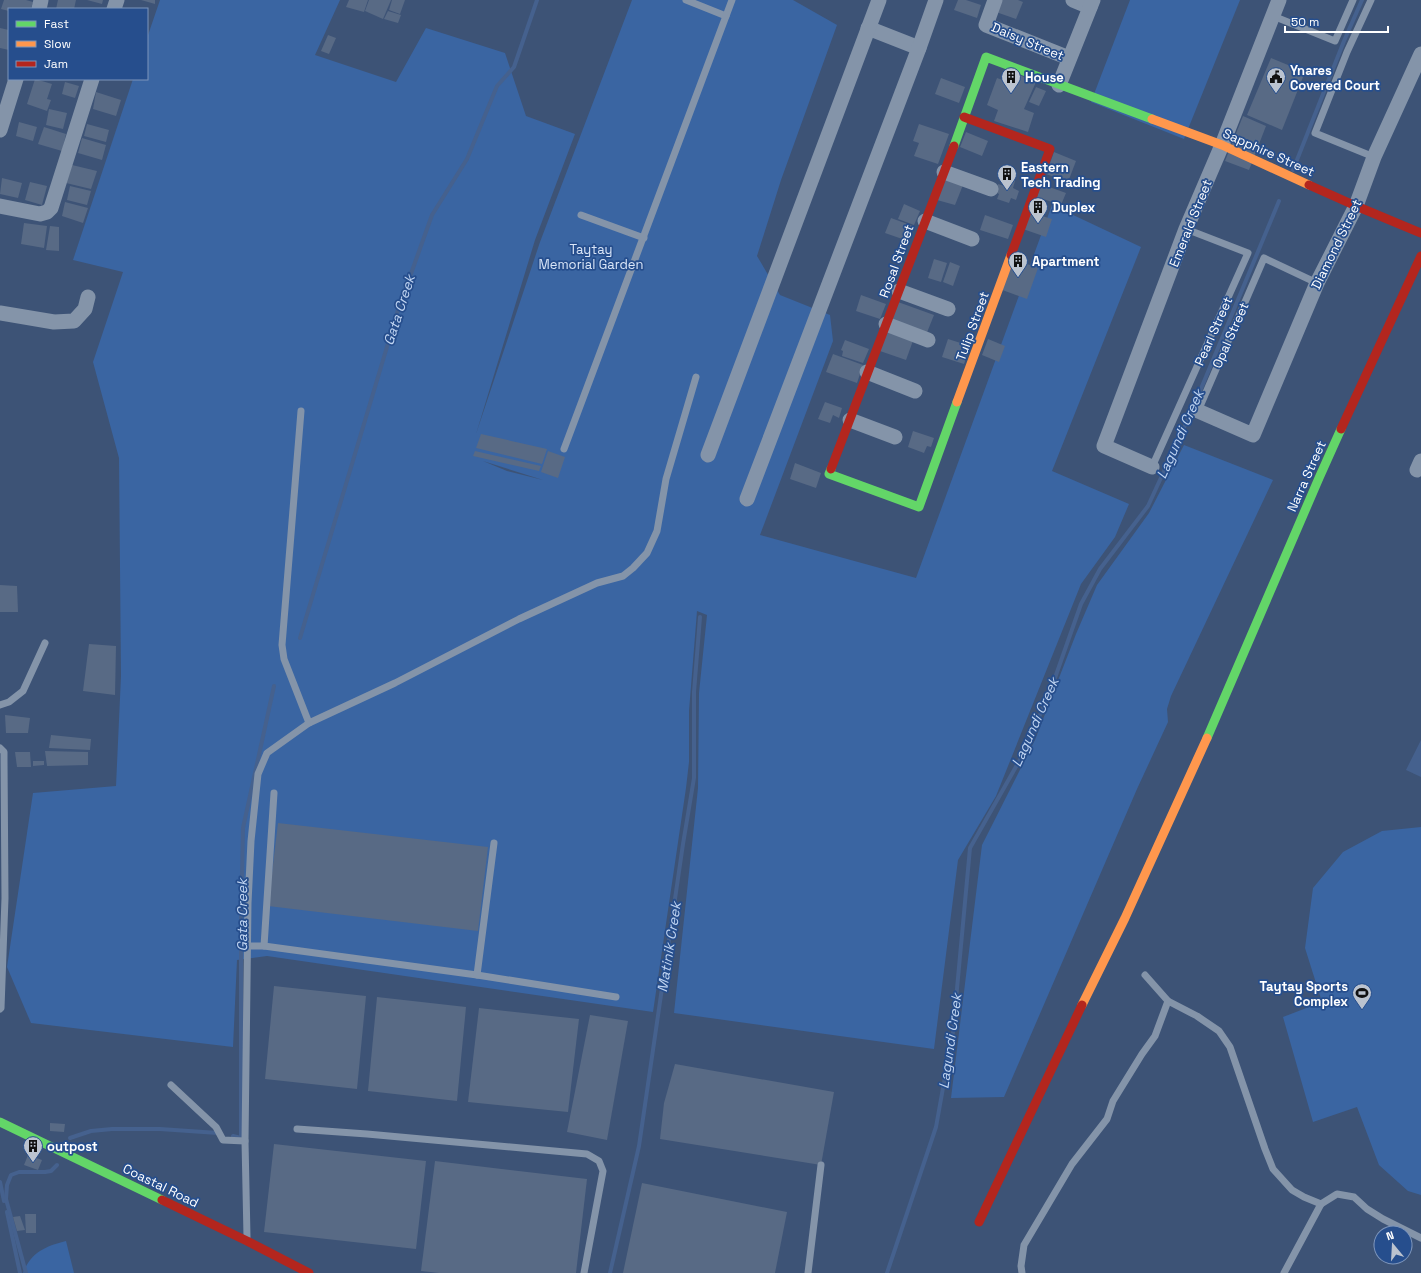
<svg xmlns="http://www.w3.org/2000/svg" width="1421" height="1273" font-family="'Space Grotesk',sans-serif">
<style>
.green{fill:#3a65a2;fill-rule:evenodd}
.water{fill:#45618e}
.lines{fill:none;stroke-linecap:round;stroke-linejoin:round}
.stream{stroke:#45618e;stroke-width:4}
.building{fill:#586a85}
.lane{stroke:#8494a9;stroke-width:7}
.street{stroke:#8494a9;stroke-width:15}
.fast{stroke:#63d668;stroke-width:9}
.slow{stroke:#ff974d;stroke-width:9}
.jam{stroke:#b3261e;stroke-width:9}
.labels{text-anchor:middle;stroke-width:3.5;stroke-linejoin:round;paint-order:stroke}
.street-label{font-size:13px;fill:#fff;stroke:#264e8d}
.poi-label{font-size:13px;font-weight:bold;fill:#fff;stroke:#264e8d;text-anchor:start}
.park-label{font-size:13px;fill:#dae6f8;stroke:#264e8d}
.water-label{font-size:14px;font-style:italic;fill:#c1d5f2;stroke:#264e8d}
</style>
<rect width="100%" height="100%" fill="#3d5376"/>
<g class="green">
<path d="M160,0H340L315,55L396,82L426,28L505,53L526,116L575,134L535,240L476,434L540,242L632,0H793L837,25L781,180L757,256L780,295L830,315L833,341L760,535L916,578L1052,205L1141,247L1052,471L1129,504L1115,537L1081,584L996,796L958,860L934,1049L674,1013L698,788L699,693L707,615L697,611L689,711V762L686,788L653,1012L267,956L237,960L233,1047L31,1023L7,967L33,793L116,786L121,676L119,458L93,362L123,272L73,260L133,79H147V38ZM483,461L543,480L507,471Z"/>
<polygon points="1130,0 1240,0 1184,139 1091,102"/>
<polygon points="1184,445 1273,480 1171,696 1167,709 1168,722 1137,789 1004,1097 951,1098 982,845 1035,740 1076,634 1097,585 1149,513"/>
<polygon points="1421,827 1421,1195 1408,1191 1379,1165 1357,1107 1313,1122 1283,1017 1322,1002 1305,948 1313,888 1343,852 1382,831"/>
<path d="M66,1241L74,1273H23C31,1252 46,1246 66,1241Z"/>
</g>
<polygon class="water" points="1421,740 1421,777 1406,770"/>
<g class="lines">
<g class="stream">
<polyline points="1293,170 1344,41 1362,0"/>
<polyline points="300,638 398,310 432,215 467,159 497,86 514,67 537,0"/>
<polyline points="233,1136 241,1138 241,924 243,828 274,686"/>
<polyline points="70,1138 91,1131 112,1129 160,1129 218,1133"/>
<polyline points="0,1182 4,1201"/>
<polyline points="7,1212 20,1273"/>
<polyline points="26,1273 6,1199 7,1185 11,1175 19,1172 45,1172 51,1171 57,1165"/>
<polyline points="610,1273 639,1146 683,844 694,778 694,692 700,617"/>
<polyline points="887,1273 936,1127 953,1032 970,848 1022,756 1050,692 1081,604 1100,569 1148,506 1193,408 1279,201"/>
</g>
</g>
<g class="building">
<polygon points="4,0 26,0 33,2 31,9 9,9 9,11 1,9"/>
<polygon points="58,0 76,0 74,9 56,9"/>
<polygon points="87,0 103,0 102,4"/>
<polygon points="141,0 155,0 155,4"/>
<polygon points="349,0 368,0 364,12 346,7"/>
<polygon points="369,0 391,0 383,19 365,11"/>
<polygon points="392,0 405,0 400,14 389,10"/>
<polygon points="958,0 966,0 981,5 977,18 954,10"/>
<polygon points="1001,0 1018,0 1023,2 1016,19 996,12"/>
<polygon points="388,11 401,15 398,23 384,19"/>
<polygon points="0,28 9,30 9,50 0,48"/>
<polygon points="328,35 336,38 329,54 321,51"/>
<polygon points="1271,58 1305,72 1282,130 1247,115"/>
<polygon points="1015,73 1036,82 1024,109 1034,113 1028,132 994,121 998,110 987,105 997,78 1011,83"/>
<polygon points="941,78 965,87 959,103 935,94"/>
<polygon points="35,79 52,84 47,99 51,100 47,111 27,104"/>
<polygon points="65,82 79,86 75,98 62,94"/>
<polygon points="1036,87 1046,91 1039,106 1029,102"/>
<polygon points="96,92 121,100 116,116 93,109"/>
<polygon points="49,109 67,113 63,129 46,125"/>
<polygon points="1243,116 1266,126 1249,170 1225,161"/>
<polygon points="19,122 37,127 33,141 16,136"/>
<polygon points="87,124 109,130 106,142 84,136"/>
<polygon points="919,124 949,134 938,164 914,156 919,143 913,141"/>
<polygon points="44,127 66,134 62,151 38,144"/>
<polygon points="966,132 988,141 982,156 960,147"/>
<polygon points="82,138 106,145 102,160 78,153"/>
<polygon points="1054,152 1076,161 1068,182 1046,174"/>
<polygon points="72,165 97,171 91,189 66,183"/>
<polygon points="2,178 22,183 18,198 0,194"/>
<polygon points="944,178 963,185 955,205 937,200"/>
<polygon points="1008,178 1015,181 1013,188 1019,191 1016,200 1011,198 1009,203 997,199 999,194 995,192 998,184 1005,186"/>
<polygon points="30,182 47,186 42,205 25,200"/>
<polygon points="1041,184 1066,193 1061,205 1037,197"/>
<polygon points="70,186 91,191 87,205 67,200"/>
<polygon points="65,202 88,208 83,223 62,216"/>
<polygon points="904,204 920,211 914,225 898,219"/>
<polygon points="1029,212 1052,219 1046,237 1023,229"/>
<polygon points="985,215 1013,225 1008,239 980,230"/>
<polygon points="891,218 913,226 908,241 885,233"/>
<polygon points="24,223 47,226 44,248 21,244"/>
<polygon points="50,226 59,227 59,251 46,250"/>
<polygon points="1009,257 1038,268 1027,299 997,288"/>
<polygon points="934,259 947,263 941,282 928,278"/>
<polygon points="950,262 960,266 953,286 943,282"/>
<polygon points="861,295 886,304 880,319 856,311"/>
<polygon points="898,302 934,315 926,335 890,322"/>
<polygon points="888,329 914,338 906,360 880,351"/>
<polygon points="948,339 970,346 964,364 942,357"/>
<polygon points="988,339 1005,346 999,362 982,355"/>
<polygon points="845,340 869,349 863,363 842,356 843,351 841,350"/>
<polygon points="833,354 863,365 857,383 826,372"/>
<polygon points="825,402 842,408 839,418 833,415 830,423 818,419"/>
<polygon points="913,431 934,438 931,447 927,446 924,453 908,447"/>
<polygon points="481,434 547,449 542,464 476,448"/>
<polygon points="475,451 541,466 539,471 473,456"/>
<polygon points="548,451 565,457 558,478 541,472"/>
<polygon points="795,463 821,473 816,488 790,479"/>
<polygon points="0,585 17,586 18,612 0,612"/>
<polygon points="89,644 116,646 115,695 83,691"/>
<polygon points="5,715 30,718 28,733 6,733"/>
<polygon points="51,735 91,739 90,750 49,748"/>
<polygon points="45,751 88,752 88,765 47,766"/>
<polygon points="15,752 30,752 31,767 17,767"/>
<polygon points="33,761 44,761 44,765 33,766"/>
<polygon points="278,823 488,847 478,931 268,906"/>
<polygon points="274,986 366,996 357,1089 265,1079"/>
<polygon points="377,997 466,1007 457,1101 368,1091"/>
<polygon points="479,1008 579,1019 568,1112 468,1102"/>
<polygon points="590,1015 628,1021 607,1140 567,1132"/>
<polygon points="675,1064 834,1092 821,1165 660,1139 664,1103"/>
<polygon points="50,1123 65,1124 64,1132 50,1131"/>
<polygon points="274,1144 426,1161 416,1249 264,1232"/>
<polygon points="28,1155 42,1160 38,1170 24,1165"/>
<polygon points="435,1161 587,1179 576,1273 439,1273 421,1271"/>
<polygon points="642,1183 787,1212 775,1273 623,1273"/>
<polygon points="25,1214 36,1214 36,1233 26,1233"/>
<polygon points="20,1216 25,1230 17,1231 13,1217"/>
</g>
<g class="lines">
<g class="lane">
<polyline points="686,0 726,16"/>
<polyline points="1371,0 1347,52 1315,133 1374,157"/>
<polyline points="1273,16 1335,41 1353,0"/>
<polyline points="581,215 644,238"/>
<polyline points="301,411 282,645 284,659 309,723"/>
<polyline points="1198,411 1264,258 1317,283"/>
<polyline points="564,449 732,0"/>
<polyline points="1152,467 1248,253 1186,229"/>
<polyline points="0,705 9,702 23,691 45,643"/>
<polyline points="0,748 4,752 4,759 5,898 1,1008 0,1009"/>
<polyline points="246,946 264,946 274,793"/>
<polyline points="264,946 477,975 616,997"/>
<polyline points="477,975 494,843"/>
<polyline points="1145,975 1168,1001 1197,1016 1219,1031 1230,1047 1265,1149 1273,1169 1292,1190 1304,1197 1321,1204 1337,1194 1354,1197 1367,1209 1383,1219 1421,1238"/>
<polyline points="171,1085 216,1127 223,1140 245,1141"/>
<polyline points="297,1129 367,1134 587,1154 599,1161 603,1171 584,1273"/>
<polyline points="247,1237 245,1141 248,903 251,841 258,774 267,753 309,723 395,683 519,619 597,583 623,576 633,568 647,553 657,531 666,479 696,377"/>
<polyline points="808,1273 821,1165"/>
<polyline points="1022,1273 1021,1266 1024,1245 1072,1164 1107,1119 1113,1101 1142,1054 1155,1036 1168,1001"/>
<polyline points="1284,1273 1321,1204"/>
</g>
<g class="street">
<polyline points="995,0 986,25 1069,58"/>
<polyline points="1073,0 1090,7"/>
<polyline points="39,9 41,0"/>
<polyline points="114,9 117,0"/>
<polyline points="868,28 919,48"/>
<polyline points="1059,85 1093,0"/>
<polyline points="0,130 16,79"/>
<polyline points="944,172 991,189"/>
<polyline points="0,206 40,214 47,212 51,208 92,79"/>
<polyline points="925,221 972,239"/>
<polyline points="899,291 948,309"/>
<polyline points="0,313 54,322 74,321 85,309 88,297"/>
<polyline points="886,324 928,340"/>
<polyline points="867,372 915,391"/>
<polyline points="1198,411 1253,435 1317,283 1356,206 1374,157 1421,54"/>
<polyline points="850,420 895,437"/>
<polyline points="708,455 879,0"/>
<polyline points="1152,467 1104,446 1186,229 1222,145 1279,0"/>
<polyline points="1417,470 1421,461"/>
<polyline points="747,499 919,48 936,0"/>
</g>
<g class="fast">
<polyline points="954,146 986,57 1152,119"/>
<polyline points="831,469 829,474 919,507 957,402"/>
<polyline points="1207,738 1319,478 1341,429"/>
<polyline points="0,1122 162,1200"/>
</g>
<g class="slow">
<polyline points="1152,119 1222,145 1309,185"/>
<polyline points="957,402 1011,255"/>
<polyline points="1082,1005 1125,918 1207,738"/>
</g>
<g class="jam">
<polyline points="964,117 1050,149 1011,255"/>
<polyline points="1309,185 1356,206 1421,233"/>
<polyline points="1341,429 1421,256"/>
<polyline points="831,469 954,146"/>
<polyline points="162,1200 247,1241 309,1273"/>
<polyline points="979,1222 1082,1005"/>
</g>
</g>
<defs>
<g id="building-pin" transform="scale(1)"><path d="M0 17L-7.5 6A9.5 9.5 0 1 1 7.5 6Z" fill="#bbc3cf" stroke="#264e8d"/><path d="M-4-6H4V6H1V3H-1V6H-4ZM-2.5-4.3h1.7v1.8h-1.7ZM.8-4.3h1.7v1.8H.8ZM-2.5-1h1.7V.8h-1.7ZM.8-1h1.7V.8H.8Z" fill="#111"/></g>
<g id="civic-pin" transform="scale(1)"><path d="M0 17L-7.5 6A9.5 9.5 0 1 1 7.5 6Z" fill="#bbc3cf" stroke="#264e8d"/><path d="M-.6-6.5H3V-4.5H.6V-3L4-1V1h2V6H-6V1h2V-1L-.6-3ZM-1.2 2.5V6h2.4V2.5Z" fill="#111"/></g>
<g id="stadium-pin" transform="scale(1)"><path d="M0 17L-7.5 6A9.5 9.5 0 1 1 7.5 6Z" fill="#bbc3cf" stroke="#264e8d"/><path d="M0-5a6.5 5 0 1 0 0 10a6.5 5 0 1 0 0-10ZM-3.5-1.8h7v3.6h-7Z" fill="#111"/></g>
</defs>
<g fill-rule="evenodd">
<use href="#building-pin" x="1011" y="77"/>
<use href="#civic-pin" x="1276" y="77"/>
<use href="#building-pin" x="1007" y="174"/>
<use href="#building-pin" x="1038" y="207"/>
<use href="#building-pin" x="1018" y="261"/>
<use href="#stadium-pin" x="1362" y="993"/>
<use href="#building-pin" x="33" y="1146"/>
</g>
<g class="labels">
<g class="street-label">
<text transform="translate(1028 41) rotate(23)" y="5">Daisy Street</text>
<text transform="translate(1269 152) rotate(24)" y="5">Sapphire Street</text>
<text transform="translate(1190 223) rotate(-68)" y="5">Emerald Street</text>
<text transform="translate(1336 244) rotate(-64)" y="5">Diamond Street</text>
<text transform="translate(896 261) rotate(-70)" y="5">Rosal Street</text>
<text transform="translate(972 326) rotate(-70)" y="5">Tulip Street</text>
<text transform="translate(1213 331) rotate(-66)" y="5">Pearl Street</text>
<text transform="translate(1230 335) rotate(-66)" y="5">Opal Street</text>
<text transform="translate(1306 476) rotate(-66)" y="5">Narra Street</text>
<text transform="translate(161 1185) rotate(26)" y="5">Coastal Road</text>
</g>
<g class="poi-label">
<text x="1290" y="75">Ynares<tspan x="1290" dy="15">Covered Court</tspan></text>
<text x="1025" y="82">House</text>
<text x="1021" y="172">Eastern<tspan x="1021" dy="15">Tech Trading</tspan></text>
<text x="1052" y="212">Duplex</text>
<text x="1032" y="266">Apartment</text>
<text x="1348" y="991" text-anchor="end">Taytay Sports<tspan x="1348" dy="15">Complex</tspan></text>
<text x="47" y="1151">outpost</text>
</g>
<g class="park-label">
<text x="591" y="254">Taytay<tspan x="591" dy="15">Memorial Garden</tspan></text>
</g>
<g class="water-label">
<text transform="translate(399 310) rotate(-72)" y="5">Gata Creek</text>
<text transform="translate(1180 434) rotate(-66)" y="5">Lagundi Creek</text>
<text transform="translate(1035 722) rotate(-66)" y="5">Lagundi Creek</text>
<text transform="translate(242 915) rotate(-90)" y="5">Gata Creek</text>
<text transform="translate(669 947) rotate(-81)" y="5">Matinik Creek</text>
<text transform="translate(950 1041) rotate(-82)" y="5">Lagundi Creek</text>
</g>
</g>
<rect x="8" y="8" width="140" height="72" fill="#264e8d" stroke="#7d95bb"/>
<rect x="16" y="21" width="20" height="6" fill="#63d668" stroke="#7d95bb"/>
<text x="44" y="28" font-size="12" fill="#ffffff">Fast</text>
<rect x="16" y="41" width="20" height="6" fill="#ff974d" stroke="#7d95bb"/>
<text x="44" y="48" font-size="12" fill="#ffffff">Slow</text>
<rect x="16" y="61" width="20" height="6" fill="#b3261e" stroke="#7d95bb"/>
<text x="44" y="68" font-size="12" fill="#ffffff">Jam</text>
<g transform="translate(1393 1245) rotate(342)"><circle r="19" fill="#264e8d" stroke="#7d95bb"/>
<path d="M0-3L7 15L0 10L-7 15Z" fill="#bbc3cf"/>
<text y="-6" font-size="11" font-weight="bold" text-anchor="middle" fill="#ffffff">N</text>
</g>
<path d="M1285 26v6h103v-6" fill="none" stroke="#ffffff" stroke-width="2"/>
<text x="1291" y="26" font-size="12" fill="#ffffff" stroke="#264e8d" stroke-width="3" paint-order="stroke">50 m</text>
</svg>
